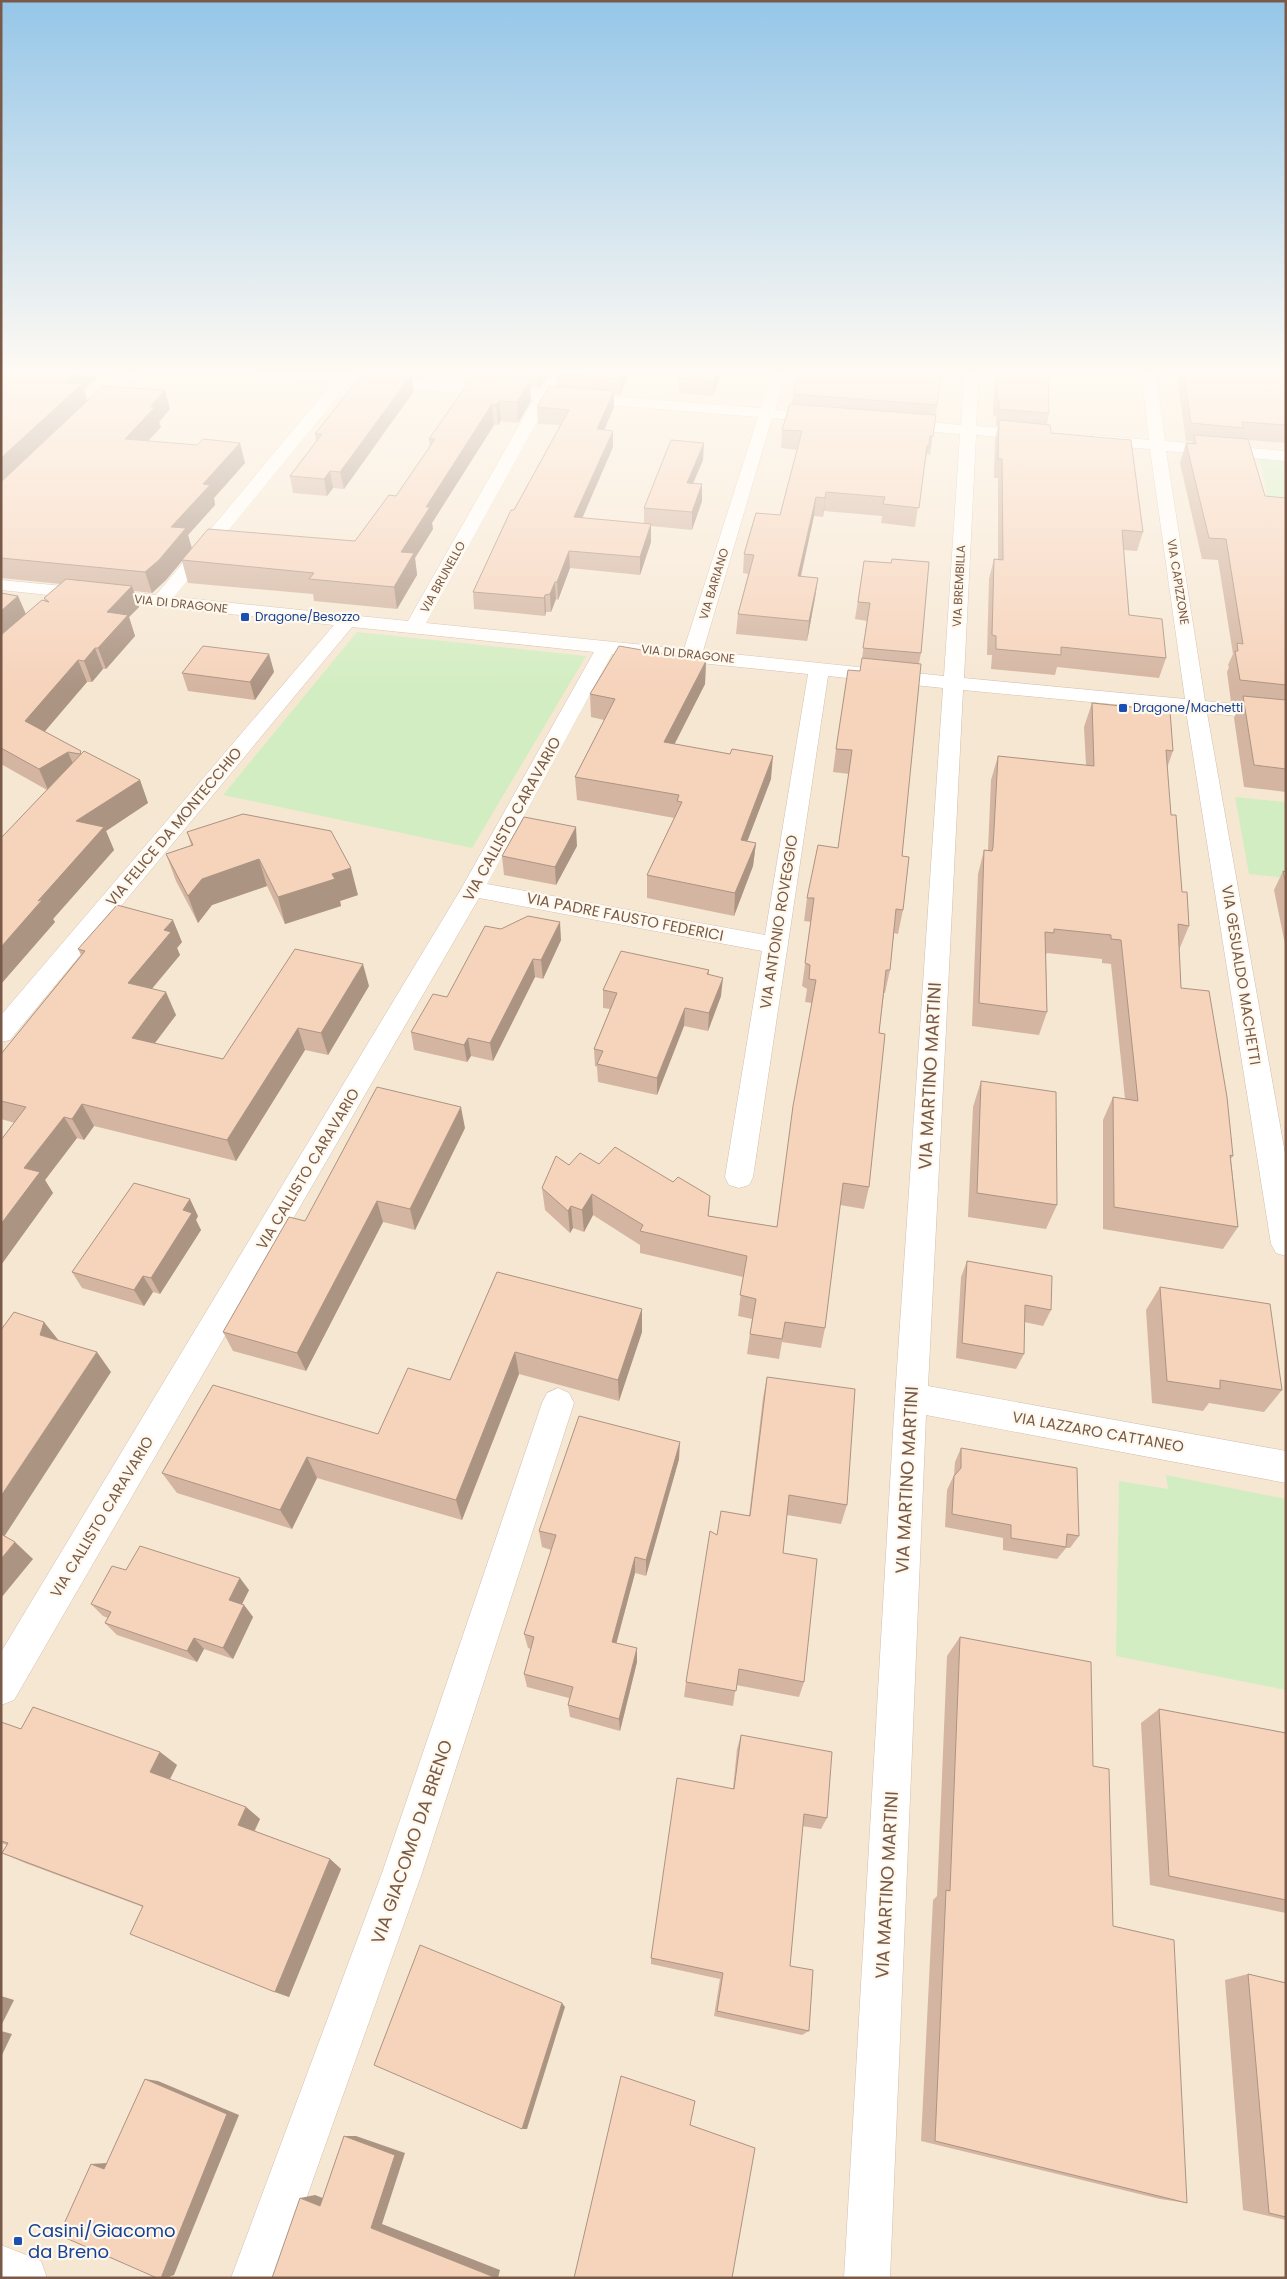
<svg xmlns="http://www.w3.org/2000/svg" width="1287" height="2279" font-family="Poppins,sans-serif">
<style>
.residential{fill:#f6e7d3}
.green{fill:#d3edc2}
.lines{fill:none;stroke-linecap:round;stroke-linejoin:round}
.street-casing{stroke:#d3bead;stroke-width:1}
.street{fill:#fff;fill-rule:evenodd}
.wall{fill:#d4b5a1}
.shaded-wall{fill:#ac9483}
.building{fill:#f6d3bb;stroke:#ac9483}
.transit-dot{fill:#1a4fb4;stroke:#fff8ed;stroke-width:2}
.labels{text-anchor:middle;stroke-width:4.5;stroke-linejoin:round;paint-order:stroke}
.far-street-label{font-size:12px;fill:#795a48;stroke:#fff8ed}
.far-transit-label{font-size:12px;fill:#164399;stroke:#fff8ed;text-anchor:start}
.street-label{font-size:15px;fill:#795a48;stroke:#fff8ed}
.near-street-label{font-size:18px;fill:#795a48;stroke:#fff8ed}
.near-transit-label{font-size:18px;fill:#164399;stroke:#fff8ed;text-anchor:start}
</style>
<rect width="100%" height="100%" fill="#fef5e5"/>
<rect class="residential" x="1" y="369" width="1285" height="1909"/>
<g class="green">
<polygon points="1259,459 1286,461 1286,511 1271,509"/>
<polygon points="357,632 586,656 472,848 223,795"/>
<polygon points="1235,797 1286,802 1286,878 1249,874"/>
<polygon points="1166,1475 1286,1499 1286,1690 1116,1656 1119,1481 1168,1489"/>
</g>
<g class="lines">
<g class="street-casing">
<g id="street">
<polygon points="128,369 144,369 96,416 86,416 83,413 86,410"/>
<path d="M216,369H279L340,374L344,369H359L354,375L540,390L554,369H568L554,392L760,408L773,369H787L775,410L823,413L828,415L831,418L828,421L823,423L772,418L703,651L944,676L960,434L896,429L891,427L888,424L891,421L896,419L961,425L965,369H979L976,426L1035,430L1040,432L1043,435L1040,438L1035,440L976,435L964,678L1185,699L1150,449L1095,445L1089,443L1087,440L1089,437L1095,435L1149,440L1141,369H1155L1165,441L1286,451V461L1166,451L1205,701L1286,709V721L1207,713L1286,1159V1256L1276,1253L1271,1244L1186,711L963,690L928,1386L1286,1451V1483L926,1415L890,2278H844L895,1398L943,688L828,676L753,1177L749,1185L739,1188L729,1185L725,1177L762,951L479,898L14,1700L1,1705V1652L461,889L594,652L352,627L10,1040L1,1042V1015L334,625L1,590V580L156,595L333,382L223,373ZM348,384L534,399L408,621L174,597ZM549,400L758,417L684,649L426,623ZM612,654L808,674L765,935L487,884Z"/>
<polygon points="558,1388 569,1393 574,1403 422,1873 278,2278 231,2278 382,1873 542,1403 547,1393"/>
<polygon points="1,2245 41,2261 47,2278 1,2278"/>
</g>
</g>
<use href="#street" class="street"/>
</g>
<g class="wall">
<polygon points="376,369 429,369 422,379 412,378 414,391 344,489 333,488 327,496 293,493 290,476 316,442 315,434 377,372"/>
<polygon points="483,369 552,369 539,388 530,387 531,401 518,423 501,421 498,425 494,425 432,523 433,529 415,558 417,575 397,609 314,601 313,594 188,583 182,561 166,580 152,593 134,591 139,607 129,617 135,636 106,669 103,669 92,682 87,682 44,731 82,754 140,780 148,803 106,831 114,850 53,919 55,922 1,984 47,790 1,764 1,593 18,596 26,614 45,601 44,598 61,584 1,578 1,380 84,390 88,401 165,390 170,409 159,422 161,427 148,441 245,463 214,498 215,505 188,535 192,548 355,541 396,496 430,447 429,439 483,377"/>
<polygon points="723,369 713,396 679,393 679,378"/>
<polygon points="995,369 1048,369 1049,413 1047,424 1051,433 1143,532 1137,551 1124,550 1129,615 1166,658 1159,678 1057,667 1055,675 991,669 992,655 987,655 989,579 994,559 998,560 998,478 994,478 995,439 998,426 996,426 996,416 993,416"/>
<polygon points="1176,369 1286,369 1286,443 1248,440 1265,496 1286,498 1286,792 1244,787 1234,718 1240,703 1231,702 1227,672 1229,667 1228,665 1233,654 1218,560 1202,559 1180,463 1186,443 1191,444 1192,441 1186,441"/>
<polygon points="630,372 620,395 614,395 614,407 604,430 613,447 582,518 644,524 644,508 703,460 693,483 702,484 702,501 692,530 651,526 651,542 640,575 570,568 558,600 556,599 551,612 546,612 545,616 474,609 473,592 514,510 560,425 538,424 537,407 557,386 556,374"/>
<polygon points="793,394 937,405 930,455 927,454 925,465 924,465 915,527 881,523 882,516 824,511 823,517 814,516 801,577 818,578 815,598 807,641 736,634 738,614 748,574 743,573 744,554 780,515 797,450 781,448 782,430 792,404"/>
<polygon points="864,561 921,653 919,663 902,856 903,910 898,934 894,933 890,970 885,993 884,993 879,1033 869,1187 864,1209 840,1205 825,1328 821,1348 782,1342 779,1359 747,1354 752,1319 738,1316 743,1277 640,1253 640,1245 593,1215 584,1232 573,1228 570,1233 545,1210 542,1188 569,1165 599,1164 673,1182 710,1196 709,1216 777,1227 812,1003 805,1002 807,989 802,986 811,922 804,921 807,898 838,848 849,774 833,772 836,749 860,671 861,666 867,621 855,619"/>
<polygon points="269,654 274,672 255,700 188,691 182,673"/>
<polygon points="706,661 705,684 674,744 771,779 747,841 756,843 753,866 734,916 647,898 647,875 674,818 577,800 575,777 604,720 591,717 590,694"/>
<polygon points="1092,703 1173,751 1167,768 1171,815 1182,892 1189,926 1179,950 1181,988 1233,1156 1231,1159 1238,1227 1223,1249 1103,1229 1103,1120 1113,1097 1125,1099 1111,964 1102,963 1102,959 1047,953 1046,955 1047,1012 1039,1035 972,1026 978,874 984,850 988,850 991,780 998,756 1086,765 1084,727"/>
<polygon points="187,832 358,895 340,901 341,906 285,924 267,886 212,905 198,923 176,881 166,854 191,845"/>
<polygon points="577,846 556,885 504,875 502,856"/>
<polygon points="1283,871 1286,872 1286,949 1274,890"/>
<polygon points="561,940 543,979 535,977 493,1061 471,1056 467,1062 414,1050 411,1032 447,997"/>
<polygon points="182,942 177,948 180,955 152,989 176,1015 155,1043 223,1059 369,986 328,1055 305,1050 236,1161 94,1126 84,1140 77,1138 45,1180 53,1193 1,1265 15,1123 1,1119 1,1054 81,955 78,949"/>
<polygon points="709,970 709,975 721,996 708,1031 684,1026 657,1095 598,1082 597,1067 595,1066 594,1049 610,1009 603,1008 603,990"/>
<polygon points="981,1081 1057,1205 1046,1229 968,1217 973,1107"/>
<polygon points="465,1128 415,1230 383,1222 306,1371 233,1351 223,1332 305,1221"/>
<polygon points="198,1216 196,1220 201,1230 160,1294 153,1292 144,1306 82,1288 72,1272"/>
<polygon points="967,1261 1051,1310 1043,1326 1024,1322 1024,1354 1016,1369 956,1358 961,1277"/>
<polygon points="497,1272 642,1309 642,1332 619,1401 519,1374 462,1520 317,1478 292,1529 177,1493 162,1473 378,1434 450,1380"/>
<polygon points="1160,1287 1282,1390 1264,1412 1209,1403 1203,1411 1152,1403 1146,1310"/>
<polygon points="767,1377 847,1505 841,1524 787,1515 783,1553 804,1682 799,1697 736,1685 733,1706 684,1697 686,1682 717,1535 749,1516 763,1398"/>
<polygon points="961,1448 1079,1536 1070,1548 1066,1548 1057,1559 1003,1550 1003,1538 945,1527 947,1490 954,1475 955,1462"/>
<polygon points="679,1459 646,1576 635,1573 616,1643 637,1662 620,1731 570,1717 568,1705 569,1698 527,1687 524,1674 531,1649 528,1648 524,1634 551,1550 542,1547 539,1531"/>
<polygon points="126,1570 249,1590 242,1604 244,1605 253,1617 233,1659 204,1649 197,1662 117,1635 105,1623 108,1618 103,1616 91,1604"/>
<polygon points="960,1637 1093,1766 1113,1926 1187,2203 1160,2199 921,2141 933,1900 937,1896 947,1656"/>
<polygon points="1159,1709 1286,1733 1286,1913 1150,1885 1141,1723"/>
<polygon points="1,1722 21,1729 160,1752 177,1765 169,1780 246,1807 260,1819 255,1831 330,1859 341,1869 289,1997 275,1992 143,1907 25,1863 2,1853 7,1845 1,1843"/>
<polygon points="741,1735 827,1818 821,1829 802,1826 790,1966 809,2031 802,2035 714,2016 720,1979 651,1964 651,1958 733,1789 737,1749"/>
<polygon points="1248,1974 1286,1983 1286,2220 1243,2210 1225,1980"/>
</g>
<g class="shaded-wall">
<polygon points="80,369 106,369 84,390 88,403 1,485 1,458 64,383"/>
<polygon points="421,369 429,369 422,379"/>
<polygon points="540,369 552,369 539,388 538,372"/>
<polygon points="624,369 630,369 630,372 620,395 620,379"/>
<polygon points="718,369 723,369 713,396 714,381"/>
<polygon points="411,375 414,391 344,489 340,472"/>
<polygon points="530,380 531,401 518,423 517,402"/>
<polygon points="165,390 170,409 159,422 161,427 131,459 125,439 150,407"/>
<polygon points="614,391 614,407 597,446 597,429"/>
<polygon points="499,401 501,421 498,425 496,405"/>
<polygon points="492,404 494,425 432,523 433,529 415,558 417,575 397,609 394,587 401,552 426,507"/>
<polygon points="613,431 613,447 575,535 574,517"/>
<polygon points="240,443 245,463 214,498 215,505 188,535 192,549 166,580 152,593 145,572 171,527 203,484"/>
<polygon points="704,443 703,460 686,500 687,483"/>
<polygon points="330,471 333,488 327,496 324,479"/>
<polygon points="702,484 702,501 692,530 692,512"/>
<polygon points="826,492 824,511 823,517 825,498"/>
<polygon points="816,497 814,516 796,596 798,576"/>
<polygon points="651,524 651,542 640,575 640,557"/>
<polygon points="569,551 570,568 558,600 557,582"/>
<polygon points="818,578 815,598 807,641 809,621"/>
<polygon points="555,582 556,599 551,612 550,594"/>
<polygon points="132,586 139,607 129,617 135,636 106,669 98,648 107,612"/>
<polygon points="545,595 546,612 545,616 544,598"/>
<polygon points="18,596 27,617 1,639 1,611"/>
<polygon points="95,648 103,669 92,682 84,661"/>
<polygon points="269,654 274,672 255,700 250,682"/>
<polygon points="78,660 87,682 35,743 25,721"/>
<polygon points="706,661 705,684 664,765 664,742"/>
<polygon points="68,752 77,773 48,790 39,769"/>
<polygon points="773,756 771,779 739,863 741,840"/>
<polygon points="140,780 148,803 106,831 114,850 53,919 55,922 1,984 1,947 38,901 76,821"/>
<polygon points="576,827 577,846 556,885 555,867"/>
<polygon points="756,843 753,866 734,916 735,893"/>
<polygon points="259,859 267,886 212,905 198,923 188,896 202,879"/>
<polygon points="351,868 358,895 340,901 341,906 285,924 278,897 332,874"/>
<polygon points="173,920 182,942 177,948 180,955 138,1005 128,983 164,930"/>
<polygon points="560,922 561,940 543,979 541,960"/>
<polygon points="533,959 535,977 493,1061 490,1043"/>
<polygon points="363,964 369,986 328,1055 321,1033"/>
<polygon points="723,978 721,996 708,1031 709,1013"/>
<polygon points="166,992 176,1015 142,1060 132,1038"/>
<polygon points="685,1008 684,1026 657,1095 657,1078"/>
<polygon points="298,1028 305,1050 236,1161 227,1140"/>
<polygon points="468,1038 471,1056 467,1062 464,1045"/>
<polygon points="82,1104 94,1126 84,1140 72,1119"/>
<polygon points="461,1107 465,1128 415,1230 410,1209"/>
<polygon points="64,1117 77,1138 45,1180 53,1193 1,1265 1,1224 24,1168"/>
<polygon points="592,1194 593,1215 584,1232 582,1210"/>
<polygon points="190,1199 198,1216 196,1220 201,1230 160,1294 151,1278 183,1210"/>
<polygon points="377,1201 383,1222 306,1371 297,1353"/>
<polygon points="571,1206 573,1228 570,1233 568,1211"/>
<polygon points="143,1276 153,1292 144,1306 134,1290"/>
<polygon points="642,1309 642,1332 619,1401 618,1380"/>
<polygon points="44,1322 60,1342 40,1335"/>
<polygon points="97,1352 111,1372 2,1540 1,1539 1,1496"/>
<polygon points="515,1352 519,1374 462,1520 456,1500"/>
<polygon points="680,1442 679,1459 646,1576 646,1560"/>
<polygon points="307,1457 317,1478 292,1529 280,1510"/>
<polygon points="15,1542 33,1559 1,1598 1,1559"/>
<polygon points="635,1557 635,1573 613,1656 612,1642"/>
<polygon points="240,1578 249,1590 238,1612 229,1600"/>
<polygon points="244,1605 253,1617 233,1659 223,1648"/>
<polygon points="194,1638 204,1649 197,1662 187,1651"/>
<polygon points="637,1648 637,1662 620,1731 619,1719"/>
<polygon points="160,1752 177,1765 167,1785 150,1772"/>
<polygon points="246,1807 260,1819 252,1835 238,1825"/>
<polygon points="330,1859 341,1869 289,1997 275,1992"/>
<polygon points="1,1996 14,2000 1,2026"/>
<polygon points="562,2003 565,2007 527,2129 522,2129"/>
<polygon points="1,2031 12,2034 1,2057"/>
<polygon points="145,2079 158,2081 239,2115 174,2275 166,2278 161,2278"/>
<polygon points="344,2136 356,2136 405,2153 382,2224 500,2270 498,2278 494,2278 371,2228"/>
<polygon points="107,2163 120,2168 104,2169 91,2164"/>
<polygon points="315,2195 333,2202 320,2206 300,2198"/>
</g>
<g class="building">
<polygon points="16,369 80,369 64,383 82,384 1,458 1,380 3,380"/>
<polygon points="504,369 540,369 538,372"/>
<polygon points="559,369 624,369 620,379 556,374"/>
<polygon points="682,369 718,369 714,381 679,378"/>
<polygon points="809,369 942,369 937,405 793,394 799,372 808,372"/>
<polygon points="997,369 1048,369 1049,413 999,409 999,400 997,399"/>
<polygon points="1183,369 1286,369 1286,425 1242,422 1243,428 1191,423"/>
<polygon points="365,371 411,375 340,472 330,471 324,479 290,476 322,434 315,434"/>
<polygon points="473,376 530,380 517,402 499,401 496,405 492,404 426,507 430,507 401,552 414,553 394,587 309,579 314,573 182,560 208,529 355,541 389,495 396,496 435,439 429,439"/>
<polygon points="103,386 165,390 150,407 155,407 125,439 197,445 203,439 240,443 203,484 210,485 171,527 186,528 159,560 145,572 1,558 1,482"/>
<polygon points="549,386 614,391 597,429 613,431 574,517 651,524 640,557 569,551 557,582 555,582 550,594 545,595 544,598 473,592 511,510 514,510 569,410 537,407"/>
<polygon points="790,404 936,415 933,436 930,436 929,446 927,446 919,508 883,504 885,497 826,492 825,498 816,497 798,576 818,578 809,621 738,614 754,555 744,554 756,513 780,515 802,431 782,430"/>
<polygon points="999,420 1050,425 1051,433 1131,440 1143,532 1122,530 1129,615 1162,619 1166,658 1061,647 1061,655 996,649 996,636 992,635 994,559 1003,560 1002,459 998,459"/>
<polygon points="1194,435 1248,439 1265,496 1286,498 1286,685 1240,680 1235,651 1238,651 1237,643 1243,644 1226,539 1209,538 1186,443 1196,444"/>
<polygon points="671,440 704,443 687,483 702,484 692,512 644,508"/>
<polygon points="892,559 929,562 921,653 863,648 870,603 858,602 864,561 891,563"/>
<polygon points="66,579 132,586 107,612 128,615 98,648 95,648 84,661 78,660 25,721 81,751 80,754 68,752 39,769 1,748 1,635 42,600 49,602 44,598"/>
<polygon points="1,593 18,596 1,611"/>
<polygon points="203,646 269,654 250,682 182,673"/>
<polygon points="619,646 706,661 664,742 730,754 732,749 773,756 741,840 756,843 735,893 647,875 682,802 677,801 679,795 575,777 615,699 590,694"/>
<polygon points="862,658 921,664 902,856 909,857 903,910 896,909 890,970 886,970 879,1033 885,1034 869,1187 843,1183 825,1328 785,1322 782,1339 750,1334 756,1299 740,1295 747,1256 640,1231 643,1225 592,1194 582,1210 571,1206 568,1211 542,1188 556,1156 569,1165 580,1153 599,1164 615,1147 673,1182 678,1177 710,1196 708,1216 777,1227 793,1106 816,980 809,979 810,965 805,963 814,898 807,898 818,845 838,848 852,750 836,749 848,670 860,671"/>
<polygon points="1243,696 1286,700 1286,769 1254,765"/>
<polygon points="1092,703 1170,711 1173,751 1166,750 1171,815 1176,815 1182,892 1187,892 1189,926 1178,924 1181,988 1209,991 1227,1097 1233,1156 1230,1155 1238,1227 1114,1207 1113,1097 1138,1101 1121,940 1111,939 1111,935 1054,929 1054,933 1045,932 1047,1012 979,1003 984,850 992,851 993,847 998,756 1094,766"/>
<polygon points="84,751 140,780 76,821 104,827 38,901 43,899 1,947 1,838"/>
<polygon points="243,814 331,831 351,868 332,874 335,879 278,897 259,859 202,879 188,896 166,854 193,845 187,832"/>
<polygon points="524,817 576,827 555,867 502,856"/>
<polygon points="1283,871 1286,872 1286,884"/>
<polygon points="117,905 173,920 164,930 171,932 128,983 166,992 132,1038 223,1059 295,949 363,964 321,1033 298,1028 227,1140 82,1104 72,1119 64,1117 24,1168 40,1172 1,1224 1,1140 26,1107 1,1101 1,1054 85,951 78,949"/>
<polygon points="528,916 560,922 541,960 533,959 490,1043 468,1038 464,1045 411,1032 433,994 447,997 485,926 501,929"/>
<polygon points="621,951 709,970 707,974 723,978 709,1013 685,1008 657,1078 597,1064 603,1051 594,1049 617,993 603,990"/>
<polygon points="981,1081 1056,1092 1057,1205 977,1193"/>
<polygon points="377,1087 461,1107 410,1209 377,1201 297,1353 223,1332 289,1217 305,1221"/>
<polygon points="134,1183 190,1199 183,1210 192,1213 151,1278 143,1276 134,1290 72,1272"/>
<polygon points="967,1261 1052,1276 1051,1310 1025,1305 1024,1354 962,1343"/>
<polygon points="497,1272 642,1309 618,1380 515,1352 456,1500 307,1457 280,1510 162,1473 213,1385 378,1434 408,1368 450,1380"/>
<polygon points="1160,1287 1270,1304 1282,1390 1220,1380 1220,1389 1167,1381"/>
<polygon points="14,1312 44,1322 40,1335 97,1352 1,1496 1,1330"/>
<polygon points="767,1377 855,1389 847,1505 789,1495 783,1553 817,1559 804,1682 739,1669 736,1691 686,1682 710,1531 717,1535 721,1511 750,1516"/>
<polygon points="579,1416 680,1442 646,1560 635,1557 612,1642 637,1648 619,1719 568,1705 573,1687 524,1674 534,1637 524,1634 556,1535 539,1531"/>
<polygon points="961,1448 1077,1468 1079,1536 1067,1534 1066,1547 1011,1538 1011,1525 952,1514 954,1476 961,1468"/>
<polygon points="1,1534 15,1542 1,1559"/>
<polygon points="140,1546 240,1578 229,1600 244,1605 223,1648 194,1638 187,1651 105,1623 111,1612 91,1604 112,1566 126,1570"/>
<polygon points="960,1637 1091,1662 1093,1766 1109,1769 1113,1926 1174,1940 1187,2203 935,2141 946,1890 950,1891"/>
<polygon points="33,1707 160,1752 150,1772 246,1807 238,1825 330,1859 275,1992 130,1934 143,1906 2,1853 8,1843 1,1841 1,1722 21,1729"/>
<polygon points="1159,1709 1286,1733 1286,1900 1169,1876"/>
<polygon points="741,1735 832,1752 827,1818 804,1814 790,1966 813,1970 809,2031 717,2011 723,1973 651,1958 677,1778 734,1789"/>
<polygon points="420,1945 562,2003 522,2129 374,2065"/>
<polygon points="1248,1974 1286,1983 1286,2217 1269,2213"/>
<polygon points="621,2076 695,2101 690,2125 755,2148 732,2278 574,2278"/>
<polygon points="145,2079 227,2114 161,2278 157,2278 59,2235 91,2164 104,2169"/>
<polygon points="344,2136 395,2155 371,2228 494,2277 494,2278 272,2278 300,2198 320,2206"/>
</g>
<linearGradient id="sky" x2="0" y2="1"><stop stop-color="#95c6e8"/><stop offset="0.54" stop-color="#fffaf3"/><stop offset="1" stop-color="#fffaf3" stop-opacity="0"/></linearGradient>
<rect width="1287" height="688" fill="url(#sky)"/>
<g class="transit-dot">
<rect x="240" y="612" width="10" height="10" rx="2.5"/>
<rect x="1118" y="703" width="10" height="10" rx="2.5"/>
<rect x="13" y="2236" width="10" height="10" rx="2.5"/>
</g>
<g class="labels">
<g class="far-street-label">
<text transform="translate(443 577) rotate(-61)" y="4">VIA BRUNELLO</text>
<text transform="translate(1178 582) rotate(81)" y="4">VIA CAPIZZONE</text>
<text transform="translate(714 584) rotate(-73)" y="4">VIA BARIANO</text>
<text transform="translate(959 586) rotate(-87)" y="4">VIA BREMBILLA</text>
<text transform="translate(181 604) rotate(6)" y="4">VIA DI DRAGONE</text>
<text transform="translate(688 654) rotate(6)" y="4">VIA DI DRAGONE</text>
</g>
<g class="far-transit-label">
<text x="255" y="621">Dragone/Besozzo</text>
<text x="1133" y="712">Dragone/Machetti</text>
</g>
<g class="street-label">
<text transform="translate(512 819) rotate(-61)" y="5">VIA CALLISTO CARAVARIO</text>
<text transform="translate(174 827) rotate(-50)" y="5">VIA FELICE DA MONTECCHIO</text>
<text transform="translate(625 917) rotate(11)" y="5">VIA PADRE FAUSTO FEDERICI</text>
<text transform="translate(779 922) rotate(-81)" y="5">VIA ANTONIO ROVEGGIO</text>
<text transform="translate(1241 975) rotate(81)" y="5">VIA GESUALDO MACHETTI</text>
<text transform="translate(308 1169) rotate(-59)" y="5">VIA CALLISTO CARAVARIO</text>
<text transform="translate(1098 1432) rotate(10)" y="5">VIA LAZZARO CATTANEO</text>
<text transform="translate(102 1517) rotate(-59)" y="5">VIA CALLISTO CARAVARIO</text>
</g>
<g class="near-street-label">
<text transform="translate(930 1076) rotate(-87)" y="6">VIA MARTINO MARTINI</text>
<text transform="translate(907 1480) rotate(-87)" y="6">VIA MARTINO MARTINI</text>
<text transform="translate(412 1842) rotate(-71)" y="6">VIA GIACOMO DA BRENO</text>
<text transform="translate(887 1885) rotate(-87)" y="6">VIA MARTINO MARTINI</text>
</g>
<g class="near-transit-label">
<text x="28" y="2237">Casini/Giacomo<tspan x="28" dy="21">da Breno</tspan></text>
</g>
</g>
<rect width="1287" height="2279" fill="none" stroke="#795a48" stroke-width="5"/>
</svg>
